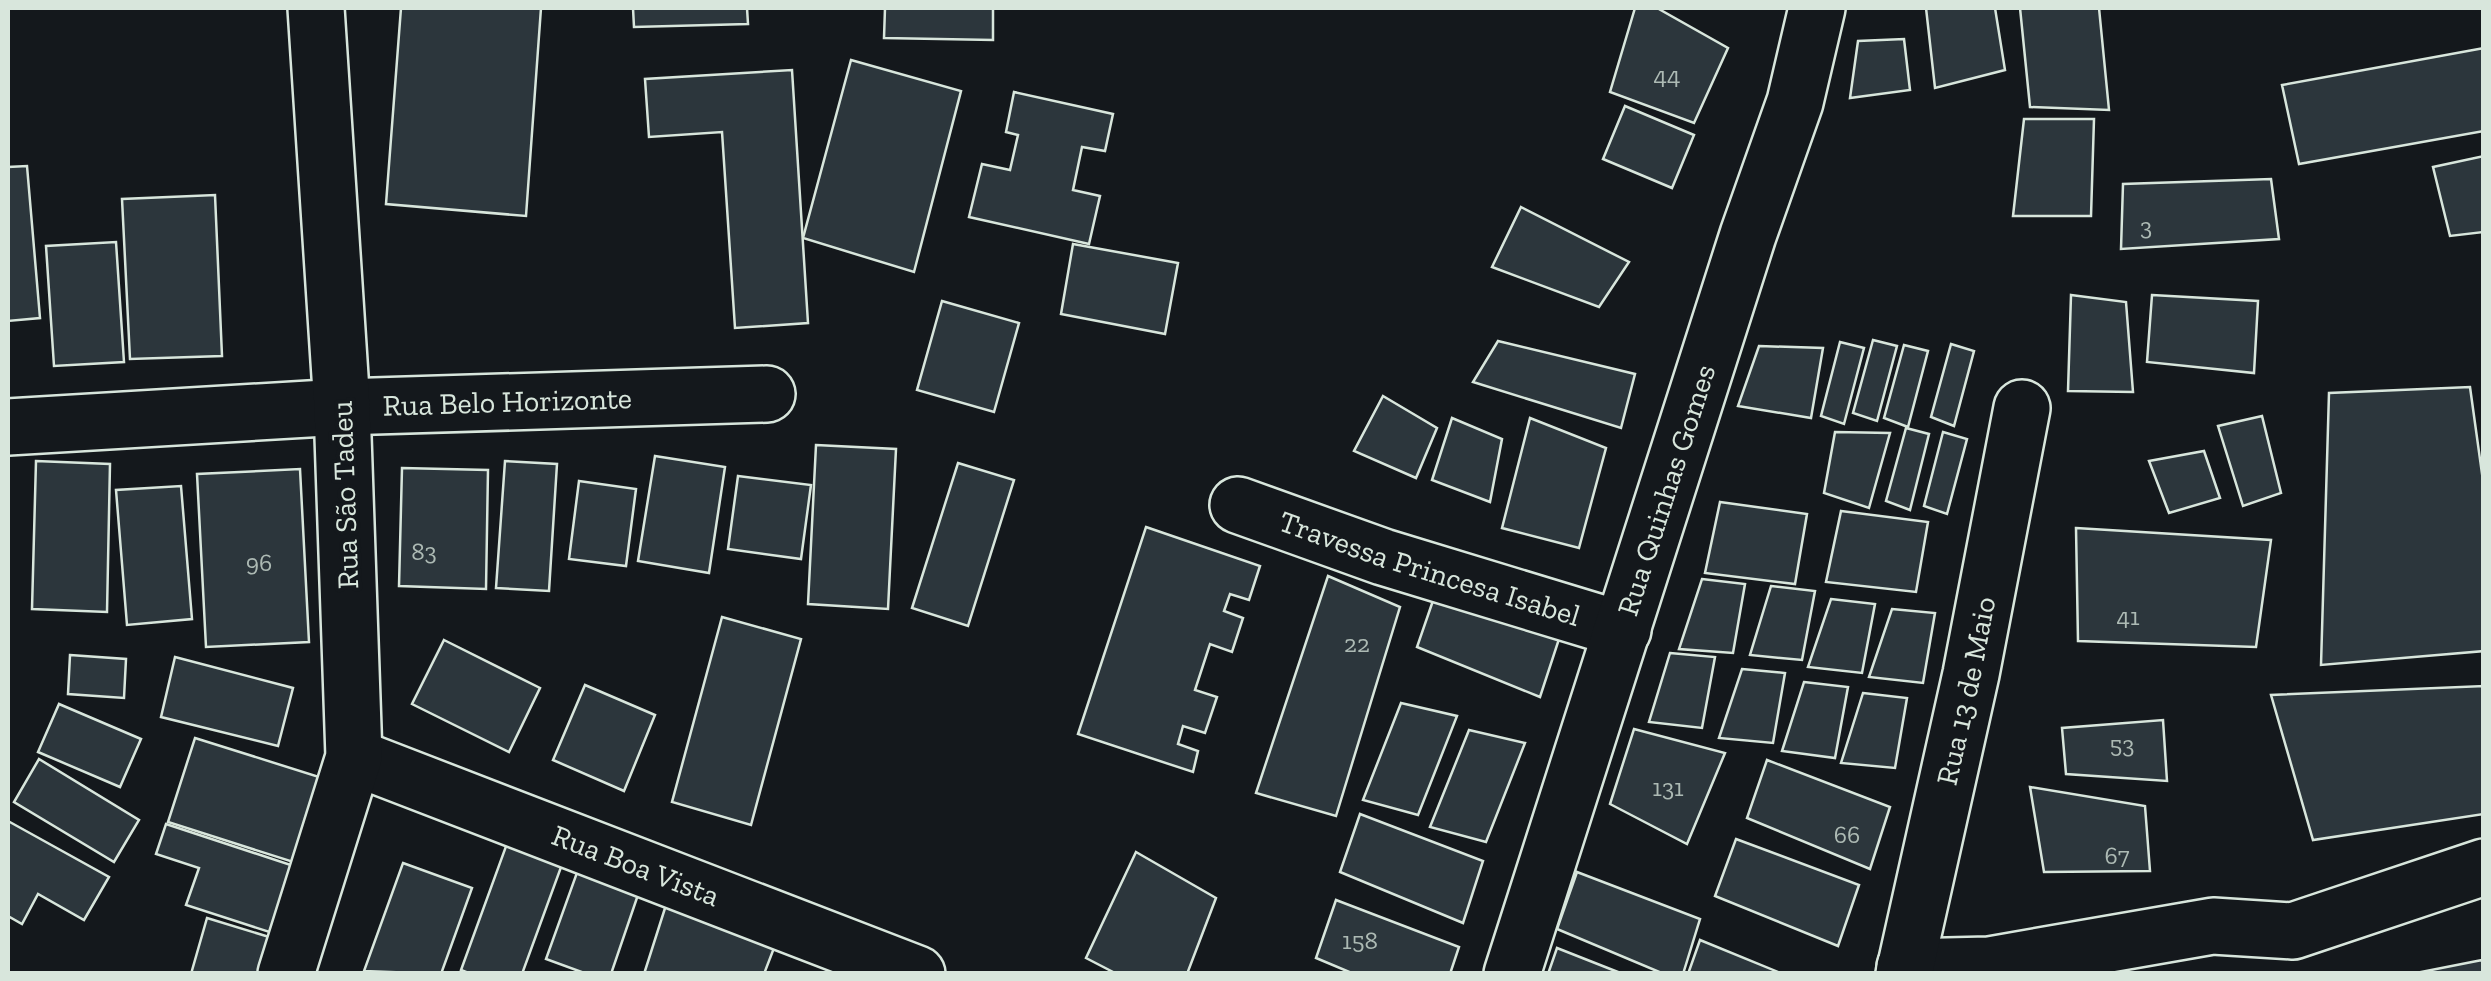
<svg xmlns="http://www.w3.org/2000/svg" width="2491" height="981" font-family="'Zilla Slab',serif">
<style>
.building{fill:#2c363c;stroke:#d8e6dc;stroke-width:2.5}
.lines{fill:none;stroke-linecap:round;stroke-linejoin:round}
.minor-casing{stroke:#d8e6dc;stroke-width:60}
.minor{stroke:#14181c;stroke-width:55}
.labels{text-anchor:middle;stroke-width:8;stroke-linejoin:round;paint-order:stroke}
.number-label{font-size:25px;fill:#adbab4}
.street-label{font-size:30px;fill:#d8e6dc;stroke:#14181c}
</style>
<rect width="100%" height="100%" fill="#14181c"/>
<g class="building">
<polygon points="401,8 541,8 526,216 386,204"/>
<polygon points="633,8 747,8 748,24 634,27"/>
<polygon points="885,8 993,8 993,40 884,38"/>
<polygon points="1635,8 1657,8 1728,48 1694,123 1610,92"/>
<polygon points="1926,8 1995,8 2005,70 1935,88"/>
<polygon points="2020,8 2099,8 2109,110 2030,107"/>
<polygon points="1904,39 1910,90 1850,98 1858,41"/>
<polygon points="2484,48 2484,131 2299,164 2282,85"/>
<polygon points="851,60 961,91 914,272 803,238"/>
<polygon points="792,70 808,323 735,328 722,132 649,137 645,79"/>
<polygon points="1014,92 1113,114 1105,151 1082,147 1073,190 1100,196 1089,244 969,217 982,164 1010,170 1018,135 1006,132"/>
<polygon points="1625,106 1694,135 1672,188 1603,159"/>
<polygon points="2024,119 2094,119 2091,216 2013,216"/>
<polygon points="2484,156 2484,232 2450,236 2433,167"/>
<polygon points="27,166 40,318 8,321 8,167"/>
<polygon points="2271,179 2279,239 2121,249 2123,184"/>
<polygon points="215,195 222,356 130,359 122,199"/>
<polygon points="1521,207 1629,262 1599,307 1492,267"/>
<polygon points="116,242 124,362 54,366 46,246"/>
<polygon points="1073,244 1178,263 1165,334 1061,314"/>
<polygon points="2071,295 2126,302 2133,392 2068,391"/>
<polygon points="2152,295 2258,301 2254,373 2147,362"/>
<polygon points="942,301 1019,323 994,412 917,390"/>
<polygon points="1873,340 1897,346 1877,421 1853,413"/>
<polygon points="1498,341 1635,374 1621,428 1473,382"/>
<polygon points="1840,342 1864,348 1844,424 1821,416"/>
<polygon points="1951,344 1974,351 1954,426 1931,417"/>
<polygon points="1904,345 1928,351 1908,427 1884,418"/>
<polygon points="1759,346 1823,348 1811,418 1738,406"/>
<polygon points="2470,387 2484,488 2484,651 2321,665 2329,393"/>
<polygon points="1383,396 1437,428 1416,478 1354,451"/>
<polygon points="2262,416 2281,493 2243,506 2218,426"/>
<polygon points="1452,418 1502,439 1490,502 1432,480"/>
<polygon points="1530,418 1606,448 1579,548 1502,528"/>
<polygon points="1906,428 1929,434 1910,510 1886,501"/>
<polygon points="1835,432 1890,433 1869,508 1824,493"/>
<polygon points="1943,432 1967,439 1947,514 1924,506"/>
<polygon points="816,445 896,449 888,609 808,604"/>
<polygon points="2204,451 2220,498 2169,513 2149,461"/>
<polygon points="655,456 725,467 709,573 638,561"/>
<polygon points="36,461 110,464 107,612 32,609"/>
<polygon points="505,461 557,464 549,591 496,588"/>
<polygon points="958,463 1014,480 968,626 912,608"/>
<polygon points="402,468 488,470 486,589 399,586"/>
<polygon points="300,469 309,642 206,647 197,474"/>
<polygon points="738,476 811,485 801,559 728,549"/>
<polygon points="579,481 636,489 626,566 569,559"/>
<polygon points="181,486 192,619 127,625 116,490"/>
<polygon points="1720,502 1807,514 1795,584 1705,573"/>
<polygon points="1841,511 1928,522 1916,592 1826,582"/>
<polygon points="1146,527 1260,566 1249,600 1230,594 1224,611 1243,618 1232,652 1210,644 1195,690 1217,697 1205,733 1183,726 1178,744 1198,751 1193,772 1078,734"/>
<polygon points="2076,528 2271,540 2256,647 2078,641"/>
<polygon points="1328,576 1400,607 1336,816 1256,793"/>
<polygon points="1702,579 1745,584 1733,653 1679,649"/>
<polygon points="1771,586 1815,591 1802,660 1750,655"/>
<polygon points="1437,589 1560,636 1540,697 1417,647"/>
<polygon points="1831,599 1875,604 1862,673 1808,667"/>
<polygon points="1892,609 1935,613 1923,683 1869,677"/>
<polygon points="722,617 801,639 751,825 672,802"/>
<polygon points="444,640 540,688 509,752 412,704"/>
<polygon points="1670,653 1715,657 1702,728 1649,722"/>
<polygon points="70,655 126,659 124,698 68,694"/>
<polygon points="175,657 293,688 278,746 161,717"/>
<polygon points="1742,669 1785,673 1773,743 1719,738"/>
<polygon points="1804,682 1848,687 1835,758 1782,751"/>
<polygon points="585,685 655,715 624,791 553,760"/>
<polygon points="2484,686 2484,814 2313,840 2271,695"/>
<polygon points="1863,693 1907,698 1895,768 1841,763"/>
<polygon points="1401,703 1457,716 1418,815 1363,800"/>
<polygon points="59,704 141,739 120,787 38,752"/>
<polygon points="2163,720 2167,781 2066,774 2062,728"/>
<polygon points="1634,729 1725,753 1687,844 1610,804"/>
<polygon points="1469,730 1525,743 1486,842 1430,827"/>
<polygon points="195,738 335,782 309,867 168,822"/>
<polygon points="39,759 139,820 114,862 14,802"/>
<polygon points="1767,760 1890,807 1870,869 1747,818"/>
<polygon points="2030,787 2145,806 2150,871 2044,872"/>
<polygon points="1360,814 1483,861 1463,923 1340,872"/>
<polygon points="8,821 109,877 84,920 38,894 22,924 8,916"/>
<polygon points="166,824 306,870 285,937 186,905 199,868 156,854"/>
<polygon points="509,838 564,859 522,974 471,974 461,970"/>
<polygon points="1736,839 1859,885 1838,946 1715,896"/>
<polygon points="1136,852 1216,898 1187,974 1117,974 1086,958"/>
<polygon points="403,863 472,888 441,974 364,971"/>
<polygon points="579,867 640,889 611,974 587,974 546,959"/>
<polygon points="1577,872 1700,919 1683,974 1664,974 1557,929"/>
<polygon points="1336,900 1459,947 1450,974 1354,974 1316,958"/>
<polygon points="666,905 774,948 764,974 644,974"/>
<polygon points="207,918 289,943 280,974 191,974"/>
<polygon points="1700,940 1783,974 1688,974"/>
<polygon points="1557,948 1623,974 1548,974"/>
<polygon points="2482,960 2484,974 2411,974"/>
</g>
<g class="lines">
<g class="minor-casing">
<g id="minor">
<path id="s1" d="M8,427L342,407L767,394"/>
<path id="s2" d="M1238,505L1383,557L1623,630"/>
<path id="s3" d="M354,757L917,974"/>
<polyline points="1905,967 1989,965 2213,926 2293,931 2484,867"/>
<polyline points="286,974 354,757 342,407 316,8"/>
<path id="s4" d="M1512,974L1748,235L1795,102L1817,8"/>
<path id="s5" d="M1904,974L1971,674L2022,408"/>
</g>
</g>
<use href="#minor" class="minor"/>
</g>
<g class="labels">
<g class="number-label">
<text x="1667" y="84">44</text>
<text x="2146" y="235">3</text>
<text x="424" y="560">83</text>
<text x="259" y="571">96</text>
<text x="2128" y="625">41</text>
<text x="1357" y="652">22</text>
<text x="2122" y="753">53</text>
<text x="1668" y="796">131</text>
<text x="1847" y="843">66</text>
<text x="2117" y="864">67</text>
<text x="1360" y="949">158</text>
</g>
<g class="street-label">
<text dy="10" stroke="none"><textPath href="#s1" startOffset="500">Rua Belo Horizonte</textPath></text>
<text dy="10" stroke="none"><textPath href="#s4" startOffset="508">Rua Quinhas Gomes</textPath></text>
<text transform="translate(345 495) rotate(-92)" y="10">Rua São Tadeu</text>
<text dy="10" stroke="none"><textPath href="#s2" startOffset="202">Travessa Princesa Isabel</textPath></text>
<text dy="10" stroke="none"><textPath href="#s5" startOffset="290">Rua 13 de Maio</textPath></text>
<text dy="10" stroke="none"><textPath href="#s3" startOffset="302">Rua Boa Vista</textPath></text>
</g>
</g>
<rect width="2491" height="981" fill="none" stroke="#d8e6dc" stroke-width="20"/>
</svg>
